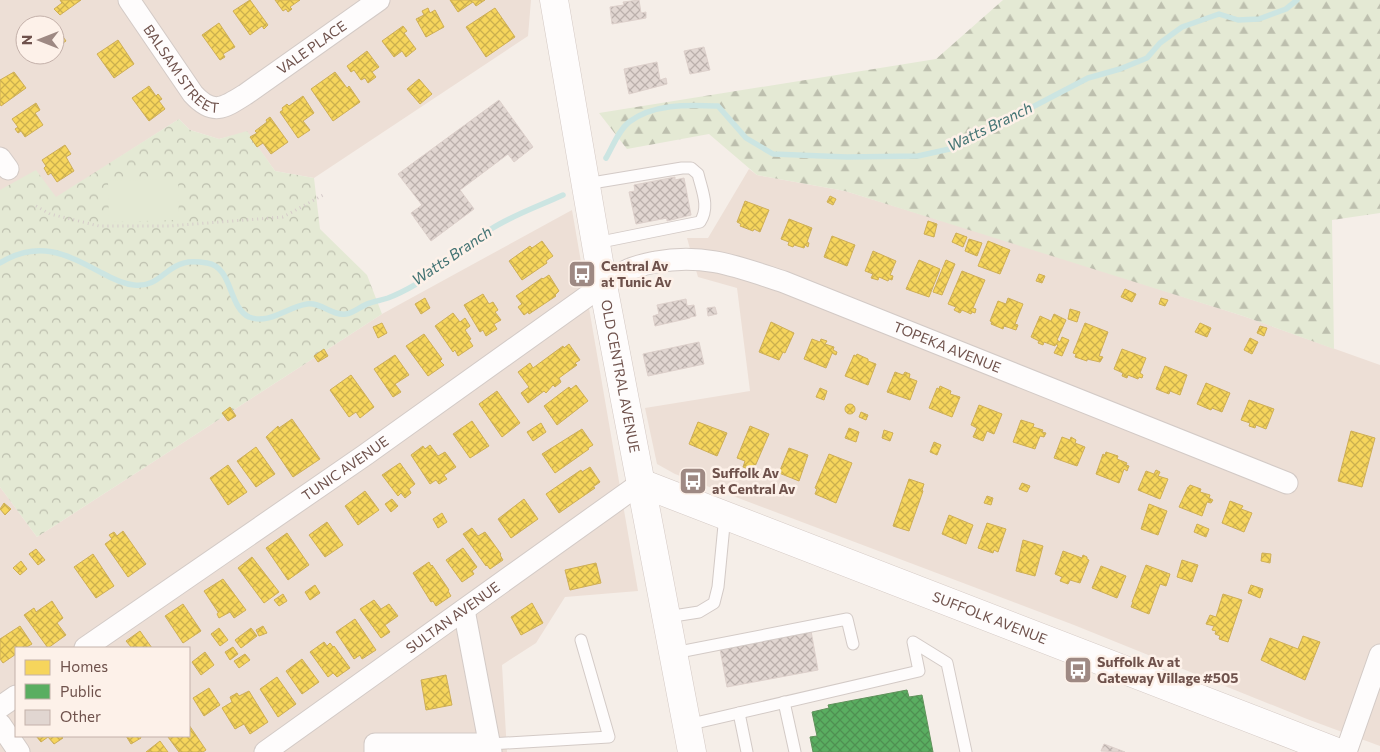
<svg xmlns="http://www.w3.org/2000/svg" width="1380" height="752" font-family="Commissioner,sans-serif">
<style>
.residential{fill:#eddfd6;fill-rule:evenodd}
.forest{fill:url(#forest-firs)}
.park{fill:url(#park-crowns)}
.pitch{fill:#e4e9d4}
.homes{fill:url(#homes-cross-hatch);stroke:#ceae57}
.public{fill:url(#public-cross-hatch);stroke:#60925b}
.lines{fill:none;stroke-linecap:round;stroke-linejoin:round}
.stream{stroke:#cce5e2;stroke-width:5.5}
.building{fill:url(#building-cross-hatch);stroke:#ddd0cb}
.lane-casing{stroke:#d3cac6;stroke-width:13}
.street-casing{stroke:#d3cac6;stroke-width:23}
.secondary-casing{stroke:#d4c9c4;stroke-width:29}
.path{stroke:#d6ccca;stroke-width:3;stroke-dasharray:1 4;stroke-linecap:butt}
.lane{stroke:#fefcfc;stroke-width:11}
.street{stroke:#fefcfc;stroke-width:21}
.secondary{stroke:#fefcfc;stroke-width:28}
.labels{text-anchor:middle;stroke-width:5;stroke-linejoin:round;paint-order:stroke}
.street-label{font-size:14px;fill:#6f524c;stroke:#fdf1e9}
.poi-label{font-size:14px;font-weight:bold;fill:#6f524c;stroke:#fdf1e9;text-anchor:start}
.water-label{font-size:15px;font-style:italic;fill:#427373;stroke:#fdf1e9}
</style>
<defs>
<pattern id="forest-firs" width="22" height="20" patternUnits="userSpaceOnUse" patternTransform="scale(1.25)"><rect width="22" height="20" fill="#e4e9d4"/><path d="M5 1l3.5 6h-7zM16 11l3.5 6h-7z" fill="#bdbfae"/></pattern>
<pattern id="park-crowns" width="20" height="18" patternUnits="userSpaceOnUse" patternTransform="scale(1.25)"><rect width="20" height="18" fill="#e4e9d4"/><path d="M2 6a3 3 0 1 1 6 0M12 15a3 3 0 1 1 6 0" fill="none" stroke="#bdbfae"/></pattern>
<pattern id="homes-cross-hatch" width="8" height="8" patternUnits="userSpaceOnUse" patternTransform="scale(1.25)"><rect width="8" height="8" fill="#f6d55c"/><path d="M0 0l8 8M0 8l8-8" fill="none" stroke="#cbaf4e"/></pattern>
<pattern id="public-cross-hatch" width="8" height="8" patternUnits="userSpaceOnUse" patternTransform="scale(1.25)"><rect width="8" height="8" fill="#5aae61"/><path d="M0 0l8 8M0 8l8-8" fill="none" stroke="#4f9052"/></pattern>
<pattern id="building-cross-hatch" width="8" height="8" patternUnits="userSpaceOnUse" patternTransform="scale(1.25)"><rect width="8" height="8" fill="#e1d6d1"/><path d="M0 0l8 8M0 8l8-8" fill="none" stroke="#bbb0ac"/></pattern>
</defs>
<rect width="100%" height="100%" fill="#f5eee8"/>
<g class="residential">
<path d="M0,0H531L528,36L314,178L275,171L247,132L219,139L190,130L179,119L56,198L0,190ZM25,25H55V55H25Z"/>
<polygon points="749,169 757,175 845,191 1046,253 1243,316 1380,365 1380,746 1307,719 1074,625 675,474 657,464 645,408 750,391 737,288 698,277 687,238 708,238"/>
<path d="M572,210L638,591L565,597L536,643L502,665L507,752H0V487L37,537L382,314ZM16,648H189V736H16Z"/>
</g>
<polygon class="forest" points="1003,0 1380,0 1380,213 1332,220 1334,349 1243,316 845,191 757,175 709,134 627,149 599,113 936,59"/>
<polygon class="park" points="179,119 190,130 219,139 247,131 275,171 314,178 320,229 367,275 382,314 37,537 0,487 0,190 36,170 56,197"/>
<polygon class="pitch" points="178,179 179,220 109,222 108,181"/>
<g class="homes">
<polygon points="60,0 81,0 60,15 54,9 62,3"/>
<polygon points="250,0 268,25 264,29 262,26 250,35 233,11"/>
<polygon points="275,0 300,0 290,7 292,9 288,12 286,9 283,11"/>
<polygon points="450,0 485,0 476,6 473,2 458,12"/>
<polygon points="428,8 430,13 435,10 444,27 426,37 416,19 424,15 422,11"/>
<polygon points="495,8 515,37 486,57 466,27"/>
<polygon points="219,23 235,47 223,54 225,57 220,60 202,35"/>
<polygon points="403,26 407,31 404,33 416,49 406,57 402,51 394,57 382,41"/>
<polygon points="59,31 66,41 55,48 55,33"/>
<polygon points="118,40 134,64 114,78 97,54"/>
<polygon points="367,51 379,67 372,72 376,77 368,83 365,78 361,80 354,70 351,72 347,66"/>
<polygon points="14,72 26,88 1,106 0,104 0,80"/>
<polygon points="335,72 347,88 349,86 360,102 333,121 311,89"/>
<polygon points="419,79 432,94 420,104 407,89"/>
<polygon points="149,86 156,96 158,94 162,99 159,101 165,109 149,121 132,98"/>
<polygon points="303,96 314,113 303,121 310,130 298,138 280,112 283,110 282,108 287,104 289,106"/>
<polygon points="36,103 40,110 35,113 43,125 25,137 21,131 18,133 15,129 18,127 12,119"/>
<polygon points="270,117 288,142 271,154 263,143 257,147 250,137 257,133 255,131 267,122 266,120"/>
<polygon points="65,145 71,154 66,157 74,171 57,182 51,173 48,175 44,168 46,166 42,160"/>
<polygon points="830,196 836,199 833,205 827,202"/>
<polygon points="745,201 769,210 760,232 754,229 753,231 740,226 741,224 737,222"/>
<polygon points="789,219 812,228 807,242 809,243 808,247 805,245 804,248 794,245 793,247 788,245 789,242 781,239"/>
<polygon points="928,221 937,224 934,237 924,234"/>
<polygon points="956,233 967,237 963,247 952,242"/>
<polygon points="832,236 855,245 847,266 824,257"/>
<polygon points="969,239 982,243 977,256 965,251"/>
<polygon points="542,241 553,256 546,261 547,263 522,280 509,261 530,246 532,248"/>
<polygon points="988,241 1010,250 1000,274 978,266"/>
<polygon points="873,251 896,261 890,275 893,276 892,280 889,279 888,281 879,277 878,280 871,278 873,274 865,271"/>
<polygon points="919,260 940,269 929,297 906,289"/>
<polygon points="946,260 955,264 942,295 933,292"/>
<polygon points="962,271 985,280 973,308 976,309 975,313 972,312 971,314 962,310 960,313 954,310 956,307 948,304"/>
<polygon points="1039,274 1045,276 1042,283 1036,281"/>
<polygon points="549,275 559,291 555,295 556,296 529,314 528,312 524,315 518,307 522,304 516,296 542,278 543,279"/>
<polygon points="1125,289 1136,294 1132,302 1121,297"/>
<polygon points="483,294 489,304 493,302 498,310 495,312 501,320 494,324 497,329 486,336 483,330 480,332 464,305"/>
<polygon points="425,298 430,308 421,314 415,304"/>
<polygon points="1008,298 1023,304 1015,324 1018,325 1016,330 1004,326 1003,329 991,324 992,322 990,321 998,301 1006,304"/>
<polygon points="1161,298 1168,300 1165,306 1159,304"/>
<polygon points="1070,309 1080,312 1077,322 1068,319"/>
<polygon points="453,313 460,322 465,318 470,326 465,330 471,339 469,340 473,346 458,356 455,350 453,352 435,326"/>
<polygon points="1054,314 1066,320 1057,340 1060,342 1062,337 1069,340 1062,356 1054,353 1058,345 1056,344 1055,346 1044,342 1043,345 1038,343 1039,341 1031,337 1040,316 1051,321"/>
<polygon points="771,322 794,333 785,353 783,352 779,360 759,352"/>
<polygon points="382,323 387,333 378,338 373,327"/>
<polygon points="1085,323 1108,332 1099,356 1103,357 1100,362 1087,359 1087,361 1075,357 1076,354 1073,353"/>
<polygon points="1200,323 1211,328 1207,337 1195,332"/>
<polygon points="1260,326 1267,328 1264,336 1257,333"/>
<polygon points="424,334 442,359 440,361 444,365 428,376 406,346"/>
<polygon points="1250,338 1258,342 1252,354 1244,350"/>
<polygon points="812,339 820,342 821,339 827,341 825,344 834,347 833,350 837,352 836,355 832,353 826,368 804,359"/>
<polygon points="569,344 580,360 575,363 577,365 559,378 561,382 555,387 553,385 546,393 544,391 528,403 521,393 529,387 518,372 530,363 533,368 563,346 564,348"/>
<polygon points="324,349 328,356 318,362 314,356"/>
<polygon points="1122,349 1146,358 1140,373 1143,375 1142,378 1139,377 1138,379 1128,375 1127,378 1122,376 1123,373 1114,369"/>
<polygon points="857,354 868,359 868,361 876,364 868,385 845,376 854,355 856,356"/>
<polygon points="395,355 409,375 395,384 401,392 393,397 374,369"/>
<polygon points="1165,366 1187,375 1180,395 1170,391 1169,394 1156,389"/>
<polygon points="895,372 903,375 905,372 910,374 909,378 917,381 910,400 887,392"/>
<polygon points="351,375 374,407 360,418 356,412 349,417 330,390"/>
<polygon points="1206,383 1230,393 1222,412 1212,408 1211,410 1197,404"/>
<polygon points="576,385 588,401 557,425 544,406 569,387 571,389"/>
<polygon points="940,386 951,391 950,394 960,397 952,417 929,408 937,388 939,389"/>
<polygon points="820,388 827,391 824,400 816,397"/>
<polygon points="497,391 520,423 502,437 479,404"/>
<polygon points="1249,400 1274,409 1266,429 1256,425 1255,428 1249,426 1250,423 1241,420"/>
<circle cx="850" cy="409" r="5"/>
<polygon points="979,405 1002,414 994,434 987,431 983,441 973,437 977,428 971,425"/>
<polygon points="230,407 236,416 228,421 222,413"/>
<polygon points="861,412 868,415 866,420 859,417"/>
<polygon points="292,419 320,459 293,477 266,437 278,426 279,428"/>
<polygon points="1021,420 1034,424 1033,427 1043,430 1042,432 1046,433 1044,437 1040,436 1035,449 1013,442"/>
<polygon points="472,421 489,446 470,458 453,434"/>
<polygon points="698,422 727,433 717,456 689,444"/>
<polygon points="541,423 546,432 533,441 527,432"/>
<polygon points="750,426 769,434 753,471 743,467 745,461 737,458"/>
<polygon points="849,428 859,432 856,442 845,438"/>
<polygon points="582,429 593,445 588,448 589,449 555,473 542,454"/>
<polygon points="884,430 893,433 890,441 882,438"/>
<polygon points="1351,431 1375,438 1362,487 1338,481"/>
<polygon points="1062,437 1070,440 1071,437 1076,440 1075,443 1085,447 1077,466 1054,458"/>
<polygon points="934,442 941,445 937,455 930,452"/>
<polygon points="430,445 438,456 445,452 456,467 444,475 447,479 439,484 436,480 430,484 411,455 423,446 425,449"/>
<polygon points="256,447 275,474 256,487 237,461"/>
<polygon points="789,448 808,455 799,481 779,473"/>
<polygon points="1106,452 1118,456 1117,459 1127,463 1126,465 1129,466 1127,471 1124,469 1119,483 1096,474 1103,454 1105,455"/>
<polygon points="829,454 852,463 836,503 815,494 817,489 815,488"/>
<polygon points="400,463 415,484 409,489 411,493 405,498 401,493 398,496 382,475"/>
<polygon points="228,465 247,492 228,505 210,478"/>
<polygon points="590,467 600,482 593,487 595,488 559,513 546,494 581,470 582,472"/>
<polygon points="1156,470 1160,472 1158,476 1168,479 1160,499 1138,490 1146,471 1154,474"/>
<polygon points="909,479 924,484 922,490 923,491 909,531 893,526"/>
<polygon points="1022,483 1030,486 1027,492 1019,489"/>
<polygon points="1190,485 1201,489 1200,492 1210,495 1209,498 1213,500 1211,503 1207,502 1202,516 1179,507 1188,487 1189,487"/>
<polygon points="365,491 379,510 358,525 345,506"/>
<polygon points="987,496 993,498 991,505 984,503"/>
<polygon points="392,499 398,506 391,512 385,504"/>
<polygon points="524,499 538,519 511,538 498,519"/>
<polygon points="1230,501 1243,506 1241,509 1252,513 1244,532 1222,523"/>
<polygon points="4,503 11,509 5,515 0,509"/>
<polygon points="1149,504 1167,511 1158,535 1141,529"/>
<polygon points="442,513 447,522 438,528 433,519"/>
<polygon points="949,515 973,525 966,544 942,534"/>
<polygon points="327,522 343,545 325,557 309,535"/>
<polygon points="987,523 1006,529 998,552 994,550 993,553 978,548"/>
<polygon points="1197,524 1209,529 1206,537 1194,532"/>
<polygon points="472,528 478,536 485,532 501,554 500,555 503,560 490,569 487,565 486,566 463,534"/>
<polygon points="123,531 146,564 128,577 105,544 112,539 109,535 114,532 117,536"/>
<polygon points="287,533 309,565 288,580 266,548"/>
<polygon points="1023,540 1043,546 1035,576 1016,571"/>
<polygon points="463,548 477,567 472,571 474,574 462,582 446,560"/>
<polygon points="36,549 45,560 38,565 29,554"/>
<polygon points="1063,551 1082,558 1083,555 1087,557 1087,559 1089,560 1080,583 1070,580 1068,584 1060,581 1062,577 1055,574"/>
<polygon points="1262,553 1271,554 1270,563 1261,561"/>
<polygon points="93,554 114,586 96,598 74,567"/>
<polygon points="252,557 279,592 264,603 238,568"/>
<polygon points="1182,560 1198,565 1192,582 1177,577"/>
<polygon points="21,561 27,569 20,575 13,568"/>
<polygon points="429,562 431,566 432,565 449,590 448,591 451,596 436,606 433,601 431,602 413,573"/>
<polygon points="596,563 601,583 570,590 565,570"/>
<polygon points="1146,565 1170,574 1166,586 1160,584 1149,614 1131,607 1133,602 1132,602"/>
<polygon points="1101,566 1126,576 1117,598 1092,588"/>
<polygon points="223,579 246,610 234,618 230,612 219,618 217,614 220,610 218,612 204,591"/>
<polygon points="315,585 320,593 310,600 305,592"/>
<polygon points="1251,585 1263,589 1260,598 1248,593"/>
<polygon points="283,594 287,601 279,606 274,600"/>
<polygon points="1223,594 1242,600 1228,642 1219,639 1220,636 1215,634 1216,631 1212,630 1214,626 1206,624 1210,615 1216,617"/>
<polygon points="374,600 381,609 389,604 398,616 385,625 390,632 381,638 360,609"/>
<polygon points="52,601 63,618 57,623 66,635 48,648 24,615 34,608 36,612"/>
<polygon points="532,603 543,623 521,635 511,617"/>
<polygon points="183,604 201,631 183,643 165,616"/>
<polygon points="355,619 376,650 362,659 360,655 354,659 336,632"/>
<polygon points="20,626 32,644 25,648 16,648 16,654 3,663 0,659 0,639"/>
<polygon points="263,626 267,633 259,636 256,630"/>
<polygon points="219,628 228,640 220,646 211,634"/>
<polygon points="251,628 257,636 241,648 235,640"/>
<polygon points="140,631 152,648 132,648 126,641"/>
<polygon points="1303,636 1320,642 1305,680 1261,660 1270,638 1298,649"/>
<polygon points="324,642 327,646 330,643 333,647 334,646 350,668 337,677 333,673 328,677 310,652"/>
<polygon points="233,647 238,654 230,660 225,652"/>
<polygon points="205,652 214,665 201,675 192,662"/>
<polygon points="245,654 250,660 239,668 234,661"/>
<polygon points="302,659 319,682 302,694 286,671"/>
<polygon points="446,675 452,705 426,710 421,680"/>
<polygon points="277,677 296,704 278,717 260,689"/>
<polygon points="209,688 220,705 204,716 193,698"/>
<polygon points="249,691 268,722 250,734 244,724 235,729 222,708 232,702 230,697 237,693 239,696"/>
<polygon points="189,725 206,750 203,752 179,752 168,737 189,736"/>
<polygon points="36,736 61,736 63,738 54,744 48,737 41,742"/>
<polygon points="126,736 140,736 141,738 131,744"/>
<polygon points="160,741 168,752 146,752"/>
</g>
<polygon class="public" points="907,690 909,697 922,695 933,752 813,752 810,737 817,736 812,712 829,708 828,705"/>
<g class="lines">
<g class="stream">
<path d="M606,158C613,146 618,131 629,122C654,103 689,105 718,106L746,138L773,154L847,157L918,156L954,148L1088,78L1120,69L1147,58L1160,43L1182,27L1219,14L1238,20L1259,19L1286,9L1297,0"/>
<path d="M0,263C39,239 66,254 102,273C111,278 123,284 134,285C158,288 165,267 184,263C190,261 201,262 207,263C233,267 228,307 249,317C269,325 287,307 307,304C321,302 332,316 346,314C354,313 362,305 370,303C375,301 382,300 388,298C404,292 430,277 443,266C459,253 473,240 491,229C513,215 539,206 563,195"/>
</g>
</g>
<g class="building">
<polygon points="639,0 641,13 646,12 646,18 612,24 610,7 624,5 623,2"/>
<polygon points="704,47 710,70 690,74 684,51"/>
<polygon points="657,62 660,80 666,78 667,84 629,94 624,69"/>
<polygon points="499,100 533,147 514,162 508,154 460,190 474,209 431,241 411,213 422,205 398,174"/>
<polygon points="675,177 675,180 684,178 691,215 667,221 667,218 636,224 629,192 635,191 634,185"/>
<polygon points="686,299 687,306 694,305 696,316 690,317 690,318 655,326 653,316 659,314 657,305"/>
<polygon points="715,307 717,314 708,316 707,308"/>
<polygon points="699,342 704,364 648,376 643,354"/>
<polygon points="811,631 818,670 727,687 720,649"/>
<polygon points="1104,744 1125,752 1101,751"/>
</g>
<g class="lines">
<g class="lane-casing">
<g id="lane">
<path d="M586,184L682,168H691L698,174C702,191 710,207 700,222L596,243"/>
<polyline points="667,617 699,612 714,603 718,587 725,515"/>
<polyline points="674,653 847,619 853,644"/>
<polyline points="784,702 795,752"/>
<polyline points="739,713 747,752"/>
<polyline points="687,725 919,671 913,642 947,663 966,752"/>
<polyline points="490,744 609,737 581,640"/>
</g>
</g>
<g class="street-casing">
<g id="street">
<path id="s1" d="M129,0L193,94C213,116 224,108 246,94L379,0"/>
<polyline points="0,158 8,169"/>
<polyline points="464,610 491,752"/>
<path id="s2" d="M85,648L365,455L603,285C611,280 618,275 626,271C635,266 646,264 656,262C705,253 738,267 784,282L1287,483"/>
<polyline points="0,707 16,696"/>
<polyline points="0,724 19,752"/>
<path id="s3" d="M265,752L641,483"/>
<polyline points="375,752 375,744 490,744"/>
<polyline points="1346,752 1380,655"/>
</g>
</g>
<g class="secondary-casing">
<g id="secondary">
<path id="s4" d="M554,0L603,285L692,752"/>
<path id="s5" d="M641,483L1337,752"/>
</g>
</g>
<polyline class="path" points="36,206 50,214 99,226 169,226 283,217 325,194"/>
<use href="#lane" class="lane"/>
<use href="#street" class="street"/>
<use href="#secondary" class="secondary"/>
</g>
<defs>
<g id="bus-square" transform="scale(1.4375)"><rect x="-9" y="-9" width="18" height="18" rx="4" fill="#9e8983" stroke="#fdf1e9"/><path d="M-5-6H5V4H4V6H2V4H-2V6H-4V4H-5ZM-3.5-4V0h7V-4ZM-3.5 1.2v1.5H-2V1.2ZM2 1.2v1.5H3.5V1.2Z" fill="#fff"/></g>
</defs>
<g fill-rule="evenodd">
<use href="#bus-square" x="582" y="274"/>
<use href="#bus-square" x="693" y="481"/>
<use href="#bus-square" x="1078" y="670"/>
</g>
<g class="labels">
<g class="street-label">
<text dy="5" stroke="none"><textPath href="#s1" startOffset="255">VALE PLACE</textPath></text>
<text dy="5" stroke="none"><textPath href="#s1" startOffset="88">BALSAM STREET</textPath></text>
<text dy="5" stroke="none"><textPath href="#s2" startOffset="998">TOPEKA AVENUE</textPath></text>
<text dy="5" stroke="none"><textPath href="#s4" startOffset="382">OLD CENTRAL AVENUE</textPath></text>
<text dy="5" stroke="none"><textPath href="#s2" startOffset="316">TUNIC AVENUE</textPath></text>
<text dy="5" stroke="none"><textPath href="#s5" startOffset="374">SUFFOLK AVENUE</textPath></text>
<text dy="5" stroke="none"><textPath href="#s3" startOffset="231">SULTAN AVENUE</textPath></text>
</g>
<g class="poi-label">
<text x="601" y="271">Central Av<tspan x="601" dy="16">at Tunic Av</tspan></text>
<text x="712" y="478">Suffolk Av<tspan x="712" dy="16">at Central Av</tspan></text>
<text x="1097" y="667">Suffolk Av at<tspan x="1097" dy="16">Gateway Village #505</tspan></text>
</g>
<g class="water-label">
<text transform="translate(990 127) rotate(-26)" y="5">Watts Branch</text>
<text transform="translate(452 256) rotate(-34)" y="5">Watts Branch</text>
</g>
</g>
<rect x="15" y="647" width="175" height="90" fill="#fdf1e9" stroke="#c4b1aa"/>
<rect x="25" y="660" width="25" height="15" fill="#f6d55c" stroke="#c4b1aa"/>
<text x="60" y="672" font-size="15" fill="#6f524c">Homes</text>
<rect x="25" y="684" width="25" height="15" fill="#5aae61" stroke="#c4b1aa"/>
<text x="60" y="697" font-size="15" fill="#6f524c">Public</text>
<rect x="25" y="710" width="25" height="15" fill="#e1d6d1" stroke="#c4b1aa"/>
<text x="60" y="722" font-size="15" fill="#6f524c">Other</text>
<g transform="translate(40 40) rotate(270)"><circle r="24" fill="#fdf1e9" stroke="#c4b1aa"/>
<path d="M0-4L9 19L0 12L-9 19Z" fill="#9e8983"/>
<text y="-8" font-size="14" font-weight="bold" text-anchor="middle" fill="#6f524c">N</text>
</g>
</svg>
